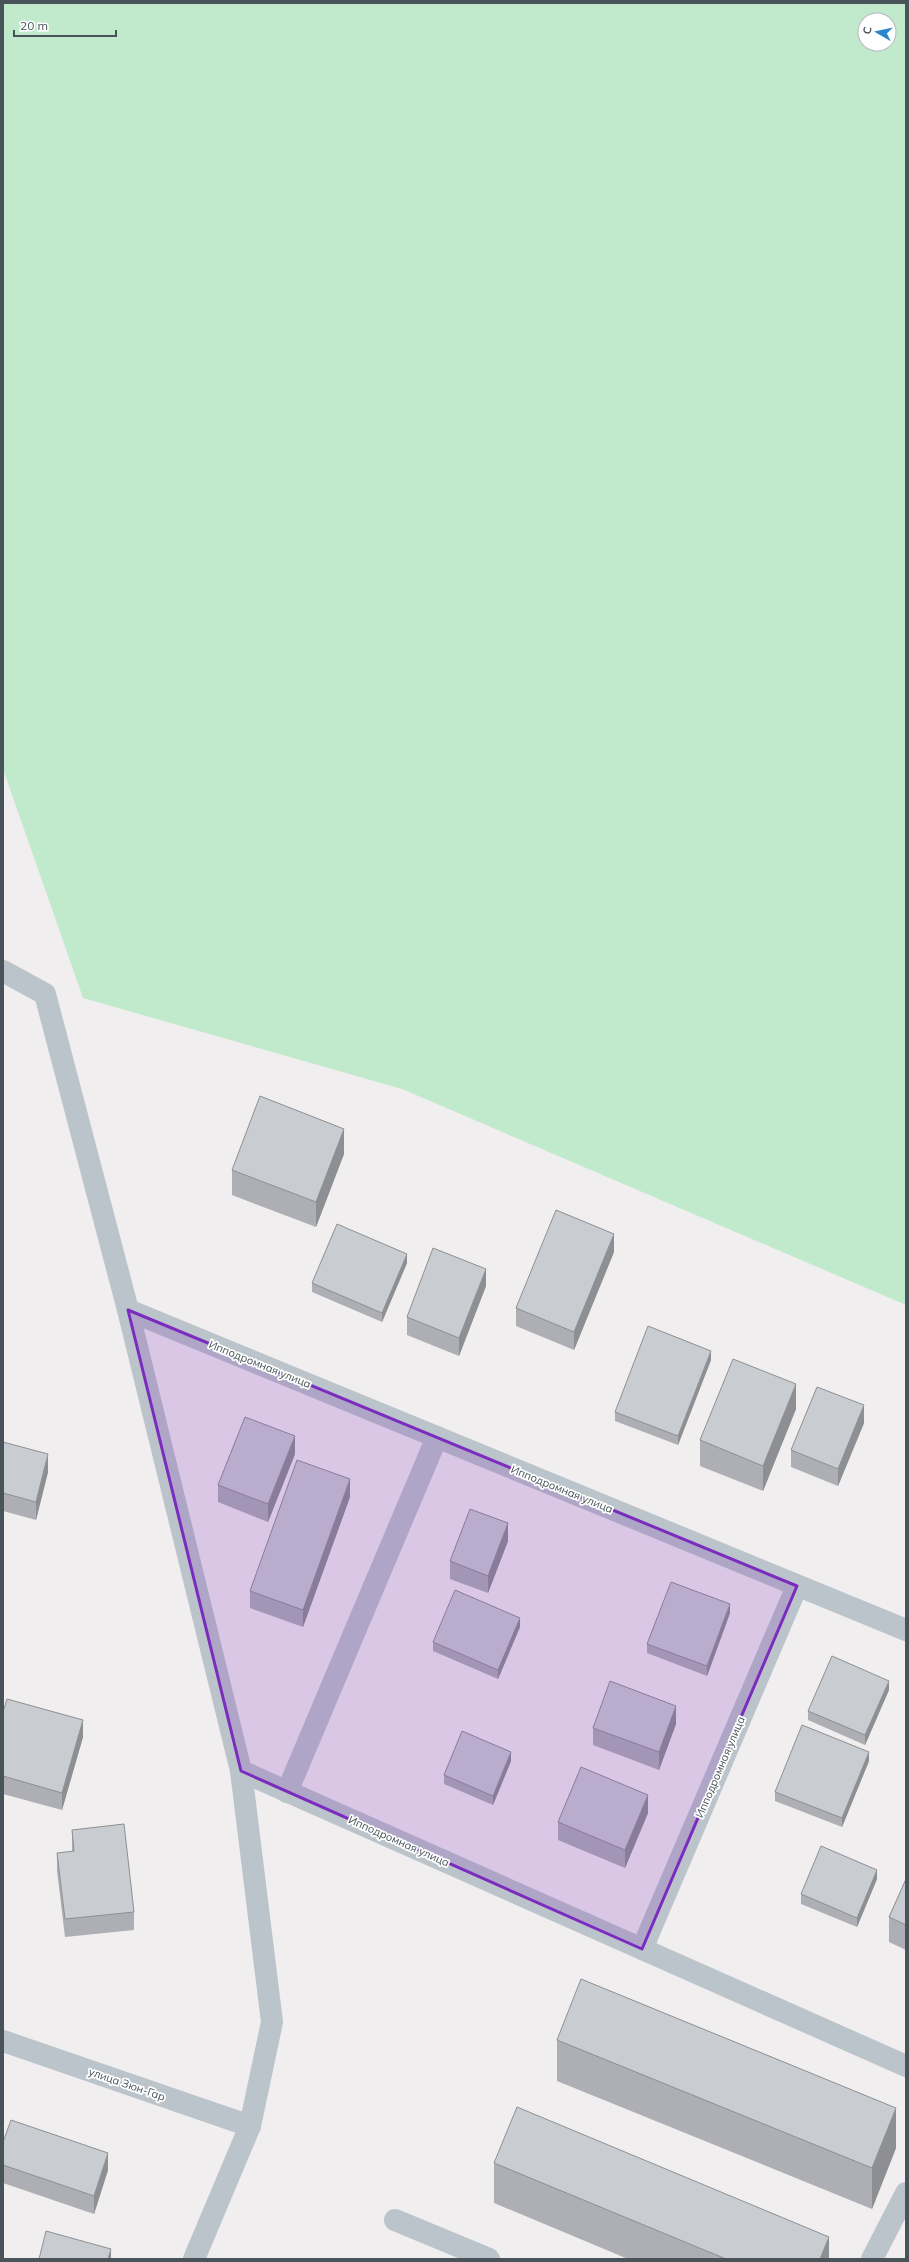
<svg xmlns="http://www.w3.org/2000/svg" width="909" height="2262" font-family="Mulish,sans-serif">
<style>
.pitch{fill:#c1eacc;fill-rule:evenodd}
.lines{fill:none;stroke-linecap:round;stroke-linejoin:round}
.minor{stroke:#bbc4ca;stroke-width:22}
.wall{fill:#adafb4}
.shaded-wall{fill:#8d8f92}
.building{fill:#c9ccd1;stroke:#8d8f92}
.marked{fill:#7b2cbf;fill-opacity:0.2;stroke:#7b2cbf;stroke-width:3;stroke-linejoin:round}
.labels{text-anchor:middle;stroke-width:3.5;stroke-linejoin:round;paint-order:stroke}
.street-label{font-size:11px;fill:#48545a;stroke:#fff}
</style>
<rect width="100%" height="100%" fill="#f1eeef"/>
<path class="pitch" d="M3,3H906V1305L402,1089L83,998L3,769ZM865,20H889V44H865Z"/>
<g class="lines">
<g class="minor">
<polyline points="3,971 45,994 128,1310 241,1771 272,2022 250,2126 194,2259"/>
<polyline points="128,1310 906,1630"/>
<polyline points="241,1771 906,2066"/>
<polyline points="287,1792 437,1437"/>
<polyline points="642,1949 797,1586"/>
<polyline points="3,2041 250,2126"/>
<polyline points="395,2220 489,2259"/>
<polyline points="872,2259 906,2193"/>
</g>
</g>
<g class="wall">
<polygon points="344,1154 316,1227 232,1195 232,1170"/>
<polygon points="614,1252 574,1350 516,1326 516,1308"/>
<polygon points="407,1263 382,1322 312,1292 312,1283"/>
<polygon points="486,1286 459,1356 407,1335 407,1317"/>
<polygon points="711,1360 678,1445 615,1421 615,1412"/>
<polygon points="796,1409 763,1491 700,1466 700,1440"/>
<polygon points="864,1423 838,1486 791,1467 791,1450"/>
<polygon points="3,1442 48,1472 36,1520 3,1511"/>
<polygon points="295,1454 268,1522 218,1502 218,1485"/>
<polygon points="350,1497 303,1627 250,1608 250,1591"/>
<polygon points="508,1541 488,1593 450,1579 450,1561"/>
<polygon points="730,1613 707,1676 647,1653 647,1644"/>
<polygon points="520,1627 498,1679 433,1651 433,1642"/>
<polygon points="889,1690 865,1745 808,1720 808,1711"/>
<polygon points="3,1712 83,1737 62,1810 3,1794"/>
<polygon points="676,1724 659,1770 593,1745 593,1728"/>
<polygon points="511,1761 493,1805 444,1784 444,1775"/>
<polygon points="869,1761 842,1827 775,1801 775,1792"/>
<polygon points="648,1813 625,1868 558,1840 558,1822"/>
<polygon points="72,1830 134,1912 134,1930 65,1937 57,1871 57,1853 72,1852"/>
<polygon points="877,1879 857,1927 801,1904 801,1894"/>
<polygon points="906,1879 906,1950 889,1942 889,1917"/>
<polygon points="557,2040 896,2148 872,2209 557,2081"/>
<polygon points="3,2142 108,2170 94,2214 3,2183"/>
<polygon points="494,2163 829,2259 628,2259 494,2203"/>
</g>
<g class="shaded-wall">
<polygon points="344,1129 344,1154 316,1227 316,1202"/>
<polygon points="614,1234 614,1252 574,1350 574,1332"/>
<polygon points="407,1254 407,1263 382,1322 382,1313"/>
<polygon points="486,1269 486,1286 459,1356 459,1338"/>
<polygon points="711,1351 711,1360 678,1445 678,1436"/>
<polygon points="796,1384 796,1409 763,1491 763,1466"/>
<polygon points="864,1405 864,1423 838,1486 838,1469"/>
<polygon points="295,1436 295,1454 268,1522 268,1504"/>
<polygon points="48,1454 48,1472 36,1520 36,1502"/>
<polygon points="350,1479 350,1497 303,1627 303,1610"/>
<polygon points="508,1523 508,1541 488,1593 488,1576"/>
<polygon points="730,1604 730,1613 707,1676 707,1666"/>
<polygon points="520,1618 520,1627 498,1679 498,1670"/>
<polygon points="889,1681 889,1690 865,1745 865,1735"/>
<polygon points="676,1706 676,1724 659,1770 659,1752"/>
<polygon points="83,1720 83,1737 62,1810 62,1793"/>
<polygon points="511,1752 511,1761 493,1805 493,1796"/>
<polygon points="869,1752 869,1761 842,1827 842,1818"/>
<polygon points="648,1795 648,1813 625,1868 625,1850"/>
<polygon points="877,1870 877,1879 857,1927 857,1918"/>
<polygon points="896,2108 896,2148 872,2209 872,2168"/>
<polygon points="108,2153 108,2170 94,2214 94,2196"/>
<polygon points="829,2237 829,2259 820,2259"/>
<polygon points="111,2249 111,2259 108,2259"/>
</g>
<g class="building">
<polygon points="260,1096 344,1129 316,1202 232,1170"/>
<polygon points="556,1210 614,1234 574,1332 516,1308"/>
<polygon points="337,1224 407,1254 382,1313 312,1283"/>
<polygon points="433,1248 486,1269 459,1338 407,1317"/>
<polygon points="648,1326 711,1351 678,1436 615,1412"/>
<polygon points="733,1359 796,1384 763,1466 700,1440"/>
<polygon points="817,1387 864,1405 838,1469 791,1450"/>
<polygon points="245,1417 295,1436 268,1504 218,1485"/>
<polygon points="3,1442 48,1454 36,1502 3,1493"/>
<polygon points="297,1460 350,1479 303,1610 250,1591"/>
<polygon points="470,1509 508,1523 488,1576 450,1561"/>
<polygon points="671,1582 730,1604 707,1666 647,1644"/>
<polygon points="455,1590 520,1618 498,1670 433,1642"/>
<polygon points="832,1656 889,1681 865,1735 808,1711"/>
<polygon points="610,1681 676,1706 659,1752 593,1728"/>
<polygon points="7,1699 83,1720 62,1793 3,1776 3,1712"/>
<polygon points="802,1725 869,1752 842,1818 775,1792"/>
<polygon points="462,1731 511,1752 493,1796 444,1775"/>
<polygon points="581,1767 648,1795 625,1850 558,1822"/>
<polygon points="124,1824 134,1912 65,1919 57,1853 74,1851 72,1830"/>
<polygon points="821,1846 877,1870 857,1918 801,1894"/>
<polygon points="906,1879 906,1925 889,1917"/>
<polygon points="581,1979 896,2108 872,2168 557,2040"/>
<polygon points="517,2107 829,2237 820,2259 726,2259 494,2163"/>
<polygon points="11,2120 108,2153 94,2196 3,2165 3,2142"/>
<polygon points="46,2231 111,2249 108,2259 39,2259"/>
</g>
<path class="marked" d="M128,1310L797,1586L642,1949L241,1771Z"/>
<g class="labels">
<g class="street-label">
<text transform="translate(260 1364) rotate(22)" y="4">Ипподромная улица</text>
<text transform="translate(562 1489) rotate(22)" y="4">Ипподромная улица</text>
<text transform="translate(720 1767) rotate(-67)" y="4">Ипподромная улица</text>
<text transform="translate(399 1841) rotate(24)" y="4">Ипподромная улица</text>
<text transform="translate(127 2084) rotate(19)" y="4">улица Зюн-Гар</text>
</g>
</g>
<rect width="909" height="2262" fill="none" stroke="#48545a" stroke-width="8"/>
<g transform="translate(877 32) rotate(279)"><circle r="19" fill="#ffffff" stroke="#b6bbbd"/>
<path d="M0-3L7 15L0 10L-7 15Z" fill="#2b86ce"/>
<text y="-6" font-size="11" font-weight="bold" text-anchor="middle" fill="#48545a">С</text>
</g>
<path d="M14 30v6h102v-6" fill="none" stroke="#48545a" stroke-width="2"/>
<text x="20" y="30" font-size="12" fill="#48545a" stroke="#ffffff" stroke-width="3" paint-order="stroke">20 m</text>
</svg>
